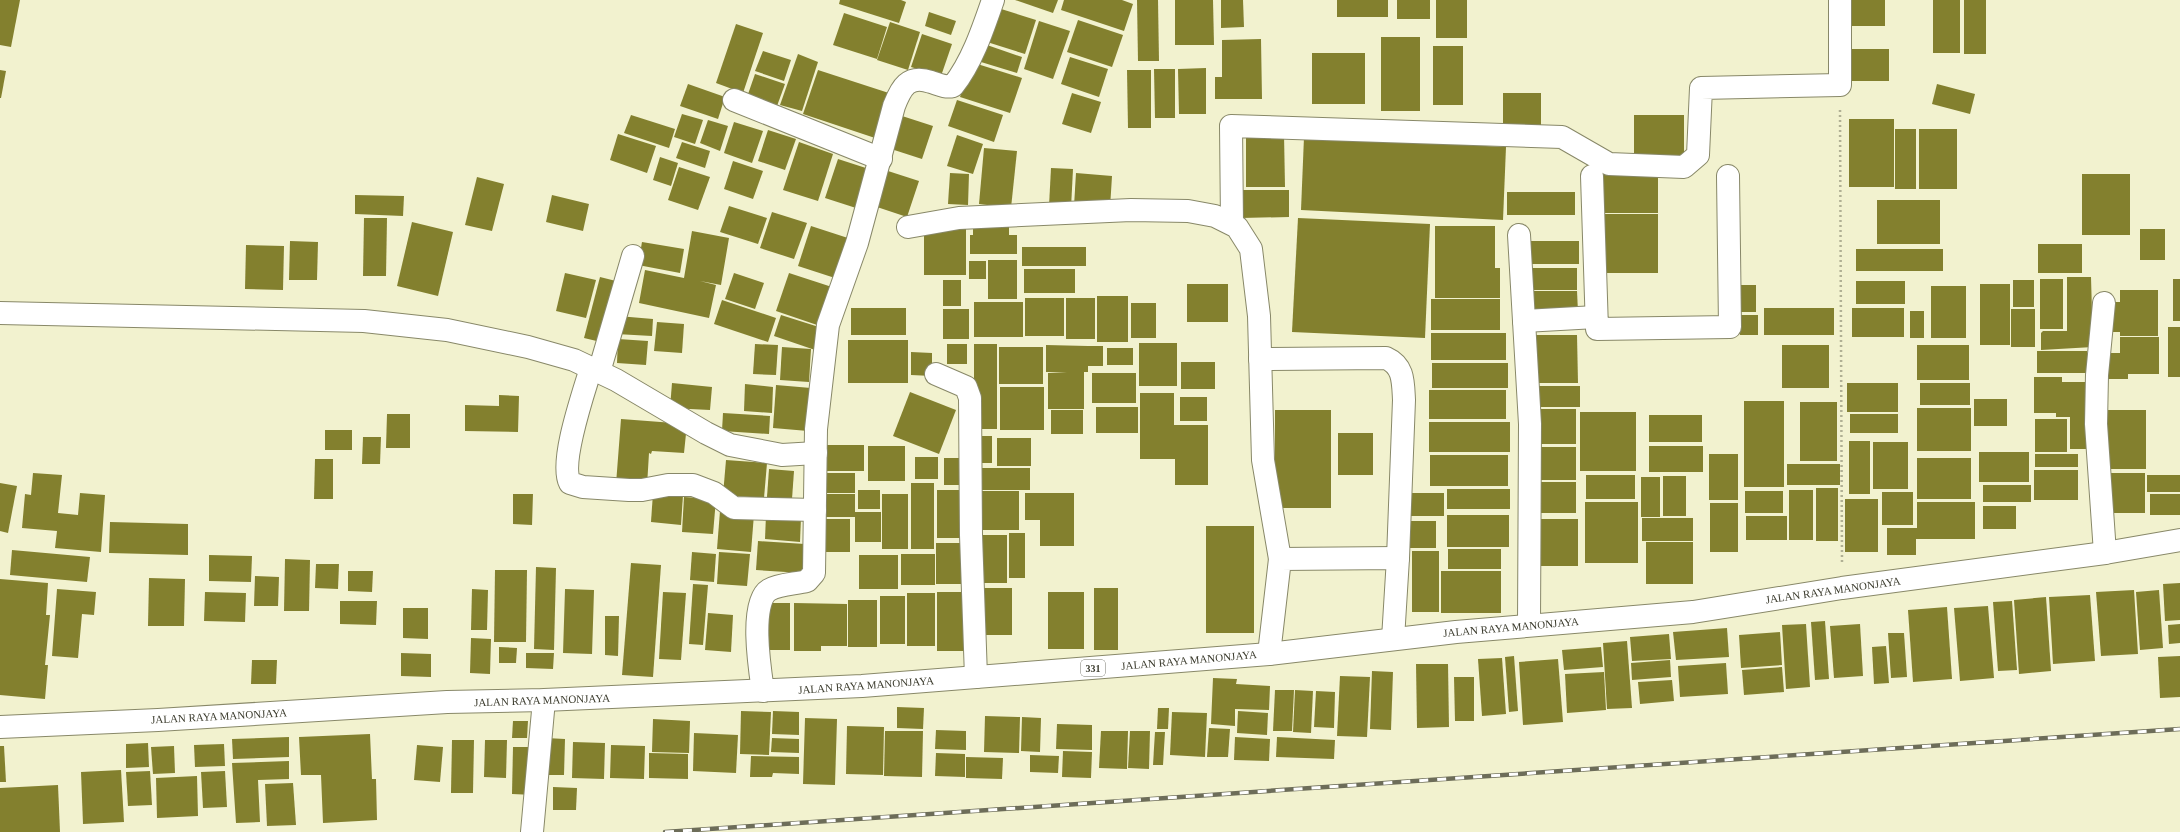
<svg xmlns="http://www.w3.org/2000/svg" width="2180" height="832" font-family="'Times New Roman',serif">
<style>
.building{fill:#83802e}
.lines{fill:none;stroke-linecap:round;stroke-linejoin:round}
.minor-casing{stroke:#888868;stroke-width:24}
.major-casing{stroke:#888868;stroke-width:24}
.path{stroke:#b0b094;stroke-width:2.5;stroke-dasharray:2 3;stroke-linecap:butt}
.minor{stroke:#fff;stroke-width:22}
.major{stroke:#fff;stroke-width:22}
.rail-casing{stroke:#6d6d59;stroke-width:4.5}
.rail{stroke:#fff;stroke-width:3;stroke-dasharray:9;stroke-linecap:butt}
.labels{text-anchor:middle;stroke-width:4;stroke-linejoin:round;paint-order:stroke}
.shield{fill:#fff;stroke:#76766d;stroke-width:1}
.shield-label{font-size:10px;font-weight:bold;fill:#3c3c2e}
.street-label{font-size:11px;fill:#3c3c2e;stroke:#fff}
</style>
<rect width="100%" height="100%" fill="#f2f2cf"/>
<g class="building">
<polygon points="0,0 20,0 11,47 0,45"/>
<polygon points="840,0 901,0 906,2 899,23 839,4"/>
<polygon points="1015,0 1058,0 1053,13"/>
<polygon points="1064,0 1122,0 1133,4 1124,31 1061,10"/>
<polygon points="1137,0 1158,0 1159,61 1138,61"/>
<polygon points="1175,0 1213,0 1214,45 1175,45"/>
<polygon points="1221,0 1243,0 1244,27 1221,28"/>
<rect x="1337" y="0" width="51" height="17"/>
<rect x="1397" y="0" width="33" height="19"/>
<rect x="1436" y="0" width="31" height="38"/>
<rect x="1849" y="0" width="36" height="26"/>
<rect x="1933" y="0" width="27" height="53"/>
<rect x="1964" y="0" width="22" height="54"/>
<polygon points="998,8 1036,20 1025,54 987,42"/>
<polygon points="929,12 956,21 951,35 925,26"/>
<polygon points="844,13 887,27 877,59 833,45"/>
<polygon points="1078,20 1123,35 1112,67 1067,52"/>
<polygon points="1039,21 1070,31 1053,79 1024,69"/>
<polygon points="890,22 920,32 908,70 877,60"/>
<polygon points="736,24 763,33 743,93 716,83"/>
<polygon points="922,34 952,44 941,76 911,67"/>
<rect x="1381" y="37" width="39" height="74"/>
<polygon points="1261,39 1262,99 1215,99 1215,77 1222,77 1222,40"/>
<polygon points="987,45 1022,57 1017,73 981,62"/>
<rect x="1433" y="46" width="30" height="59"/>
<rect x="1848" y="49" width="41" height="32"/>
<polygon points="763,51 791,60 784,81 755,71"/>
<rect x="1312" y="53" width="53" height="51"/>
<polygon points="798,54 818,62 802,111 780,105"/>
<polygon points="1070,57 1108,69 1099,97 1061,84"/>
<polygon points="971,62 1022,78 1010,113 960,97"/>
<polygon points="1206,68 1206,114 1179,114 1178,69"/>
<polygon points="1154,69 1175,69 1175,118 1155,118"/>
<polygon points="0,70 6,71 1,98 0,98"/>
<polygon points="818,70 895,95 881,140 803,114"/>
<polygon points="1127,70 1151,70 1151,128 1128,128"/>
<polygon points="755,74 785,84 777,106 747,97"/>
<polygon points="688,84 725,97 718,119 680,106"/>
<polygon points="1937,84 1975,94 1970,114 1932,104"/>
<polygon points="1072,93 1101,102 1091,133 1062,124"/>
<rect x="1503" y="93" width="38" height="34"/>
<polygon points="957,100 1003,115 994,142 948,126"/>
<polygon points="682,114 703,120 695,144 674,137"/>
<polygon points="631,115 675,129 669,148 624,133"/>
<polygon points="899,115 933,126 922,159 888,148"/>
<rect x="1634" y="115" width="50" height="40"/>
<rect x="1849" y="119" width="45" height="68"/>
<polygon points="708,120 728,126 720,151 700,143"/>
<polygon points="734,122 763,131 752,163 724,153"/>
<rect x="1895" y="129" width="21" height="60"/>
<rect x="1919" y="129" width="38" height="60"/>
<polygon points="768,130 796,139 785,170 758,161"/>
<polygon points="618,134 656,146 647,173 610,160"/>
<polygon points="1246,134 1284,134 1285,187 1246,187"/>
<polygon points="957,135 983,144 973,174 947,166"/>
<polygon points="1304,137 1506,147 1503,220 1301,210"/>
<polygon points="682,142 710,151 705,168 676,158"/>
<polygon points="799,142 833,154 818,201 783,190"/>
<polygon points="984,148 1017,151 1011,208 979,204"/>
<polygon points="660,157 678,163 671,186 653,180"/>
<polygon points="838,159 869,169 856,208 825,198"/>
<polygon points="733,161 763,171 753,199 724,189"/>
<polygon points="679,167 710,177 698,210 668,200"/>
<polygon points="1051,168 1073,169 1071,208 1049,206"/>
<polygon points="888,171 919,181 907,217 877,207"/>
<polygon points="950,173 969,174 968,205 948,204"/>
<polygon points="1076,173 1112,176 1110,208 1074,206"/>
<rect x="1604" y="173" width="54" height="40"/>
<rect x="2082" y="174" width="48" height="61"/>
<polygon points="477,177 504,184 492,231 465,225"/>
<polygon points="1241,190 1289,190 1289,217 1241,218"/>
<rect x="1507" y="192" width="68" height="23"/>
<polygon points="355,195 404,196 403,216 355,214"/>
<polygon points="552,195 589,204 583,231 546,222"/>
<rect x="1877" y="200" width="63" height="44"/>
<polygon points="729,206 767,218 758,244 720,232"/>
<polygon points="772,212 807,223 794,259 760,248"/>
<rect x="1604" y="214" width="54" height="59"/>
<polygon points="364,218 387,218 386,276 363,276"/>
<polygon points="1298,218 1430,224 1425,338 1292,332"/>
<polygon points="412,222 453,232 438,296 397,286"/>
<polygon points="973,222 1009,222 1009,235 1017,235 1017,254 970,254 970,235 973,235"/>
<polygon points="811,226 851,239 838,279 798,266"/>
<polygon points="1435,226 1495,226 1495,268 1500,268 1500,298 1435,298"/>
<rect x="924" y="229" width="42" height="46"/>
<rect x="2140" y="229" width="25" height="31"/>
<polygon points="692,231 729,238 721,285 700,281 716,285 709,318 639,303 645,270 684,278"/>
<polygon points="290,241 318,242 317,280 289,280"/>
<rect x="1525" y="241" width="54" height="23"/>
<polygon points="642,242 684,249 680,273 638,265"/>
<rect x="2038" y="244" width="44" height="29"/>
<polygon points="246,245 284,246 283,290 245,289"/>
<rect x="1022" y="247" width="64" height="19"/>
<rect x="1856" y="249" width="87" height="22"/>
<rect x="988" y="260" width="29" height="39"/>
<rect x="969" y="261" width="17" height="18"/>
<rect x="1527" y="268" width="50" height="22"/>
<rect x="1024" y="269" width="51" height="24"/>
<polygon points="565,273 596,280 586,318 556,311"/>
<polygon points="734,273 764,283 755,309 725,299"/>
<polygon points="789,273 835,288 823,327 776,311"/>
<polygon points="600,277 620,282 605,343 584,338"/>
<polygon points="2067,277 2091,277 2093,347 2041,350 2041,333 2043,331 2067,331"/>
<rect x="2040" y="279" width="23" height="50"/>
<rect x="2173" y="279" width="7" height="42"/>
<rect x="943" y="280" width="18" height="26"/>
<rect x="2013" y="280" width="21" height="27"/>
<rect x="1856" y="281" width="49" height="23"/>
<rect x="1187" y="284" width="41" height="38"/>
<rect x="1980" y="284" width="30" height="61"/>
<rect x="1733" y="285" width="23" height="27"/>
<rect x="1931" y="286" width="35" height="52"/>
<polygon points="2120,290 2158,290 2158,336 2120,336 2120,332 2108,332 2108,302 2120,302"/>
<polygon points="1526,291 1577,291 1578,312 1529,313"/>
<rect x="1097" y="296" width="31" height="46"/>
<rect x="1025" y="298" width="39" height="38"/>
<rect x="1066" y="298" width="29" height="41"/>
<rect x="1431" y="299" width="69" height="31"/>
<polygon points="722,300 776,318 768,342 714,324"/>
<rect x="974" y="302" width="49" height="35"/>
<rect x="1131" y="303" width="25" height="35"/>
<rect x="851" y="308" width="55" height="27"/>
<rect x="1764" y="308" width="70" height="27"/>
<rect x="1852" y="308" width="52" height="29"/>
<rect x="943" y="309" width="26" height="30"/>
<rect x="2011" y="309" width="24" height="38"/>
<rect x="1910" y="311" width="14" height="27"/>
<polygon points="781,315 822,328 815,350 774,336"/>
<rect x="1740" y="315" width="18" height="20"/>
<polygon points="618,316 653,319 652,336 616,334"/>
<polygon points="657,322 684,324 682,353 654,351"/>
<rect x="2168" y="327" width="12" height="50"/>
<rect x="1431" y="333" width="75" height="27"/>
<polygon points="1532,335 1577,335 1578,383 1531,383"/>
<polygon points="2120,337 2159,337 2159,374 2128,374 2128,379 2103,379 2103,353 2120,353"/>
<polygon points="618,339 648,341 646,365 617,363"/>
<rect x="848" y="340" width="60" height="43"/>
<rect x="1139" y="343" width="38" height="43"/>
<polygon points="755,344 778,345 776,375 753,374"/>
<rect x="947" y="344" width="20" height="20"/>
<rect x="974" y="344" width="23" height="85"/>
<polygon points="1046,345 1088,346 1088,372 1084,372 1084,409 1048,409 1048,373 1067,372 1046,372"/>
<rect x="1782" y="345" width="47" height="43"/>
<rect x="1917" y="345" width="52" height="35"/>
<rect x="1088" y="346" width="15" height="20"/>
<polygon points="782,347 811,349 809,382 780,380"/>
<rect x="999" y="347" width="44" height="37"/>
<rect x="1107" y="348" width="26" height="17"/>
<rect x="2037" y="351" width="50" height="22"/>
<polygon points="911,352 932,353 932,376 911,375"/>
<rect x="1181" y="362" width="34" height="27"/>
<rect x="1432" y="363" width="76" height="25"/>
<rect x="1092" y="373" width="44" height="30"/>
<polygon points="2034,377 2062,377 2062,382 2089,382 2095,449 2070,449 2070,417 2056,417 2056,413 2034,413"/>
<polygon points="672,383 712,387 710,410 670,408"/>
<rect x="1847" y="383" width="51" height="29"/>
<rect x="1920" y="383" width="50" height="22"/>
<polygon points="745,384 773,387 772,413 744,411"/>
<polygon points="776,385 811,388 808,431 773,428"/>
<rect x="1531" y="386" width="49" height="21"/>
<rect x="1000" y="387" width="44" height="43"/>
<rect x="1429" y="390" width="77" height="29"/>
<polygon points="910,392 956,410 939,454 893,436"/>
<polygon points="1140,393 1174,393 1174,425 1208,425 1208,485 1175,485 1175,459 1140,459"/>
<polygon points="499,395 519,396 518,432 465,431 465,405 499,406"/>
<rect x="1180" y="397" width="27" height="24"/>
<rect x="1974" y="399" width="33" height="27"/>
<rect x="1744" y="401" width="40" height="86"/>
<rect x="1800" y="402" width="37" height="59"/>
<rect x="1096" y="407" width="42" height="26"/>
<rect x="1917" y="408" width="54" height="43"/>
<rect x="1532" y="409" width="44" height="35"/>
<rect x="1051" y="410" width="32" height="24"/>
<rect x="1275" y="410" width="56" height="98"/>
<rect x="2102" y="410" width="44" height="59"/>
<rect x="1580" y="412" width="56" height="59"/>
<polygon points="723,413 770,416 769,434 722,431"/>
<polygon points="387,414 410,414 410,448 386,448"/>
<rect x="1850" y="414" width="48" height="19"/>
<rect x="1649" y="415" width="53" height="27"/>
<polygon points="621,419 687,424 684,453 652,451 651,454 649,453 647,486 616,484"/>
<rect x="2035" y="419" width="32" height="33"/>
<rect x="1429" y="422" width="81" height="30"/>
<rect x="325" y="430" width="27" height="20"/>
<rect x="1338" y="433" width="35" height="42"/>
<rect x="974" y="436" width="18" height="27"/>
<polygon points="363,437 381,437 380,464 362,464"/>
<rect x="997" y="438" width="34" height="28"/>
<rect x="1849" y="441" width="21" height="53"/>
<rect x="1873" y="442" width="35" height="47"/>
<rect x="820" y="445" width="44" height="26"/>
<rect x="868" y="446" width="37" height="35"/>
<rect x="1649" y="446" width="54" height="26"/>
<rect x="1532" y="447" width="44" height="33"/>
<rect x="1979" y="452" width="50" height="30"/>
<rect x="1709" y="454" width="29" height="46"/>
<rect x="2035" y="454" width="43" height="13"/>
<rect x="1430" y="455" width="78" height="31"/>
<rect x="915" y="457" width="23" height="22"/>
<rect x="944" y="458" width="23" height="27"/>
<rect x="1917" y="458" width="54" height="41"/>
<polygon points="315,459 333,459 333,499 314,499"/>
<polygon points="726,460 767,463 764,498 723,495"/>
<rect x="1787" y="464" width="53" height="21"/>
<rect x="977" y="468" width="53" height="22"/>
<polygon points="769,469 794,471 792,499 767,497"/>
<rect x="2034" y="470" width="44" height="30"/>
<polygon points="33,473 62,475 58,513 78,515 80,493 105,495 101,552 55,548 57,531 22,528 25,494 31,495"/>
<rect x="820" y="473" width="35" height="20"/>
<rect x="2105" y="473" width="40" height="40"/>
<rect x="1586" y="475" width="49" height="24"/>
<rect x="2147" y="475" width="33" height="17"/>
<rect x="1663" y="476" width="23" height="40"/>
<rect x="1641" y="477" width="19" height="40"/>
<rect x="1531" y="482" width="45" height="31"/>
<polygon points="0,483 17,486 8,533 0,531"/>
<rect x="911" y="483" width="23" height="66"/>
<rect x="1983" y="485" width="48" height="17"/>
<rect x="1816" y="488" width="22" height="53"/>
<rect x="1447" y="489" width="63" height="20"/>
<rect x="858" y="490" width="22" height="19"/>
<rect x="937" y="490" width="29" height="48"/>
<rect x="1789" y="490" width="24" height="50"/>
<rect x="977" y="491" width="42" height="39"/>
<rect x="1745" y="491" width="38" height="22"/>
<rect x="1882" y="492" width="31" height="33"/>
<polygon points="653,493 683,495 681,525 651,522"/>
<polygon points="1025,493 1074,493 1074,546 1040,546 1040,520 1025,520"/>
<rect x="1411" y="493" width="33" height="23"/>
<polygon points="513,494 533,494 532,525 513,524"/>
<polygon points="817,494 855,494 855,512 881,512 881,542 855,542 855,517 817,517"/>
<rect x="882" y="494" width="26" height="55"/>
<rect x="2150" y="494" width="30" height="21"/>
<polygon points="684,497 716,499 713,534 682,532"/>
<rect x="1845" y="499" width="33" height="53"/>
<rect x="1585" y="502" width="53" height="61"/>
<polygon points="1917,502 1975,502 1975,539 1916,539 1916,555 1887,555 1887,528 1917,528"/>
<rect x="1710" y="503" width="28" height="49"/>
<rect x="1983" y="506" width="33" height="23"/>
<polygon points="720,511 754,514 751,552 717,549"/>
<polygon points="766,515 801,517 800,542 765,539"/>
<rect x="1447" y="515" width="62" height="32"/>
<rect x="1746" y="516" width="41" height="24"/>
<rect x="1642" y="518" width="51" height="23"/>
<rect x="820" y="519" width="30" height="33"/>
<rect x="1530" y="519" width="48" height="47"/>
<rect x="1403" y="521" width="33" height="27"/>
<polygon points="110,522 188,524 188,555 109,553"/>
<rect x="1206" y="526" width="48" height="107"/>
<rect x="1009" y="533" width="16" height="45"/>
<rect x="978" y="535" width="29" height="48"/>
<polygon points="758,541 805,544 802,573 756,570"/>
<rect x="1646" y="542" width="47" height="42"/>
<rect x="936" y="543" width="34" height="41"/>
<rect x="1448" y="549" width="53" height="20"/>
<polygon points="12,550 90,557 87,582 10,575"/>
<rect x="1412" y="551" width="27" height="61"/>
<polygon points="692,552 716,554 714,582 690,580"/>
<polygon points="719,552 750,554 747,586 717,584"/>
<rect x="901" y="554" width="34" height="31"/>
<polygon points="209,555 252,556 251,582 209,581"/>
<rect x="859" y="555" width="39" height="34"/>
<polygon points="285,559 310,560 309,611 284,611"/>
<polygon points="631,563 661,565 653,677 622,675"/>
<polygon points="316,564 339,564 338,589 315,588"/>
<polygon points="536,567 556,568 554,650 534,649"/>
<polygon points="495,570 527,570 526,642 494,642"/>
<polygon points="348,571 373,571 372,592 348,591"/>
<rect x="1441" y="571" width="60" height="42"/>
<polygon points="255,576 279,577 278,606 254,606"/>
<polygon points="149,578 185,579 184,626 148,626"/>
<polygon points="0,579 48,583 46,615 50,615 45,665 48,665 45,699 0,695"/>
<polygon points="2180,583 2180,620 2165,621 2163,584"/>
<polygon points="693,584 708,585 703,645 689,644"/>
<rect x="979" y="588" width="33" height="47"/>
<rect x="1094" y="588" width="24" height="62"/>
<polygon points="57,589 96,592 94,615 82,614 78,658 52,656"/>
<polygon points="472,589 488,590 487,630 471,630"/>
<polygon points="565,589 594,590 592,654 563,653"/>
<polygon points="2134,590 2138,654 2101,656 2096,592"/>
<polygon points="2159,590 2163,648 2140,650 2136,592"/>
<polygon points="205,592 246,593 245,622 204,621"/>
<polygon points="663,592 686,593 681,660 659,659"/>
<rect x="937" y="592" width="34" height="59"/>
<rect x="1048" y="592" width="36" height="57"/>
<rect x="907" y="593" width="28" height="53"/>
<polygon points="2090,595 2095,661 2053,664 2049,597"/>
<rect x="880" y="596" width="25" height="48"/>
<polygon points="2046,597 2051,671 2019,674 2014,600"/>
<rect x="848" y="600" width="29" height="47"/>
<polygon points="340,601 377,601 376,625 340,624"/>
<polygon points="2012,601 2017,670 1998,671 1993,602"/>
<rect x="764" y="603" width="26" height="47"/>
<polygon points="794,603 847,604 847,646 821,646 821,651 794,651"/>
<polygon points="1988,606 1994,678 1960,681 1954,608"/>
<polygon points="1947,607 1952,679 1913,682 1908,610"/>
<polygon points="403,608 428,608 428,639 403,638"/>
<polygon points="708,613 733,615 731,652 705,650"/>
<polygon points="605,616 619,616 618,656 605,655"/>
<polygon points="1825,621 1829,679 1815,680 1811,622"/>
<polygon points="1806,624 1810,687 1786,689 1782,625"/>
<polygon points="1860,624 1863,676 1834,678 1830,626"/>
<polygon points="2180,624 2180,643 2169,644 2168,625"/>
<polygon points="1727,628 1729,657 1676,660 1673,632"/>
<polygon points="1780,632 1782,665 1741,668 1739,635"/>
<polygon points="1888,633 1904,633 1907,677 1891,678"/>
<polygon points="1669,634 1671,659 1632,661 1630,637"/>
<polygon points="471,638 491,639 490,674 470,673"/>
<polygon points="1627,641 1632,708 1607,709 1603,643"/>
<polygon points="1886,646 1889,683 1874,684 1872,647"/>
<polygon points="499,647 517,648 516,663 499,663"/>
<polygon points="1601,647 1603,667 1564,670 1562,650"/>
<polygon points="401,653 431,654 431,677 401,676"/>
<polygon points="526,653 554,653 553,669 526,668"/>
<polygon points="1514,656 1518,711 1509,712 1505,657"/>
<polygon points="2180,656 2180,697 2160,698 2158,657"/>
<polygon points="1502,658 1506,714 1482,716 1478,659"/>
<polygon points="1558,659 1563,722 1523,725 1519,662"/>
<polygon points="252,660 277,660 276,684 251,684"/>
<polygon points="1670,660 1671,677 1632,680 1631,663"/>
<polygon points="1726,663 1728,694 1680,697 1678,666"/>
<polygon points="1416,664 1448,664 1449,727 1417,728"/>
<polygon points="1782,667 1784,692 1744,695 1742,670"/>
<polygon points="1372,671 1393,672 1391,730 1370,729"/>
<polygon points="1604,672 1606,710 1567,713 1565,674"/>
<polygon points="1340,676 1370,677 1367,737 1337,736"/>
<polygon points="1454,677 1474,677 1474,721 1455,721"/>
<polygon points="1213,678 1237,679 1236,684 1270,686 1269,710 1235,709 1235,726 1211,724"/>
<polygon points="1672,680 1674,701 1640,704 1638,682"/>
<polygon points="1275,690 1294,690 1292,731 1273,731"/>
<polygon points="1295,690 1313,691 1311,733 1293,732"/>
<polygon points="1316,691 1335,692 1334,728 1314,727"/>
<polygon points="897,707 924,708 923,729 897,728"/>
<polygon points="1158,708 1169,708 1168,729 1157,729"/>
<polygon points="741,711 771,712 769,755 740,754"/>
<polygon points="773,711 799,712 799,735 772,734"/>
<polygon points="1238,711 1268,713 1267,735 1237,733"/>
<polygon points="1172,712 1207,713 1205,757 1170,755"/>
<polygon points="985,716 1020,717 1019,753 984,752"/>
<polygon points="1022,717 1041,718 1040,752 1021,751"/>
<polygon points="805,718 837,719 835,785 803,784"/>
<polygon points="653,719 690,721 689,753 652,752"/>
<polygon points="513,721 528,721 527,738 512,738"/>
<polygon points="1057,724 1092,725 1092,750 1056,749"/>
<polygon points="847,726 884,727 883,775 846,774"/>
<polygon points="1209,728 1230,729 1228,757 1207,757"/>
<polygon points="936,730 966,731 966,750 935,749"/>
<polygon points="885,731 923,731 922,777 884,776"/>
<polygon points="1101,731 1128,731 1127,769 1099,768"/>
<polygon points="1130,731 1150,731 1149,769 1128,768"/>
<polygon points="1155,732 1165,732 1163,765 1153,765"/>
<polygon points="694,733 738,735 736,773 693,771"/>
<polygon points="370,734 372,779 376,779 377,820 323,823 321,775 301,775 299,737"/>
<polygon points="289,737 289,757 233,759 232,739"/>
<polygon points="1235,737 1270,739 1269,761 1234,760"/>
<polygon points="1277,737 1335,740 1334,759 1276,757"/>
<polygon points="546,738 565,739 564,775 545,775"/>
<polygon points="772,738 799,739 799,753 771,752"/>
<polygon points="452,740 474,740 473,793 451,793"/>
<polygon points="485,740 507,740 506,778 484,777"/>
<polygon points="573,742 605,743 604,779 572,778"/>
<polygon points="148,743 149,767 126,768 126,744"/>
<polygon points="224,744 225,766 195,767 194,745"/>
<polygon points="417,745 443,747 440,782 414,780"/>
<polygon points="611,745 645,746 644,779 610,778"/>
<polygon points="0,746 4,746 6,782 0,782"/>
<polygon points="174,746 175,773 153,774 151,747"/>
<polygon points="513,747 535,747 534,795 512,794"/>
<polygon points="1063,751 1092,752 1091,778 1062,777"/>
<polygon points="649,753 688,754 688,779 649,778"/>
<polygon points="936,753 965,754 965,777 935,776"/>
<polygon points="1030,755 1059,756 1058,773 1030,772"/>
<polygon points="751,756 799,757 799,774 773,773 772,777 750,777"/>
<polygon points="966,757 1003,758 1002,779 966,778"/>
<polygon points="289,761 289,779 258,780 260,822 236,823 232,763"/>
<polygon points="121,770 124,822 83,824 81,772"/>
<polygon points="150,771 152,805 128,806 126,772"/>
<polygon points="225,771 227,807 203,808 201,772"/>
<polygon points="197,776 198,816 157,818 156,778"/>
<polygon points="293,783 296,825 267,826 265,784"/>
<polygon points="58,785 60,832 0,832 0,788"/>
<polygon points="553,787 577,788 576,810 553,810"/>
</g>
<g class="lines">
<g class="minor-casing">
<g id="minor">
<polyline points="734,100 881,159"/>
<polyline points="1592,176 1597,329 1730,327 1728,176"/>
<polyline points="1232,223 1231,126 1562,137 1609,164 1684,167 1698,155 1701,88 1840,85 1840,0"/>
<polyline points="908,227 959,218 1131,210 1188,211 1215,216 1237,227 1251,249 1259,316 1263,460 1280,559"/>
<polyline points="1519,235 1530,424 1529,624"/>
<polyline points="2104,303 2097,375 2096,424 2105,553"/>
<polyline points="0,313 364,321 447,330 528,347 574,360 616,380 706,433 730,445 782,455 816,453"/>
<polyline points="1524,321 1596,317"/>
<path d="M1260,359L1386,358C1404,366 1403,382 1404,400L1398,558"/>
<path d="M591,368C584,392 559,462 570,483L583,487L629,490H642L668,485H693L714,493L734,508L815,510"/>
<polyline points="599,372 633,256"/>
<polyline points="936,374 966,387 970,398 971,535 976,677"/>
<polyline points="1269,654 1280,559 1398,558 1393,639"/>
<path d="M763,691C760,671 749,602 769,590C779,584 796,584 807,581L814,573L816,429L828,325L857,243L894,106C901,88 908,74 931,82C938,84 945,88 953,86C972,62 983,29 993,0"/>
<polyline points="532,832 544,700"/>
</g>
</g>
<g class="major-casing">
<polyline id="major" points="0,727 158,720 447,702 544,700 862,686 1269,654 1456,632 1693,612 1842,588 2105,553 2180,540"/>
</g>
<polyline class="path" points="1840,110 1842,563"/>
<use href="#minor" class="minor"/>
<use href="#major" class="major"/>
<g class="rail-casing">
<polyline id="rail" points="665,832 2180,729"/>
</g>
<use href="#rail" class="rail"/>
</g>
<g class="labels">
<rect class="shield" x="1081" y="660" width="24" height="16" rx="3"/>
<g class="shield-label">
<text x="1093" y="672">331</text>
</g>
<g class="street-label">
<text transform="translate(1833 590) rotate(-8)" y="4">JALAN RAYA MANONJAYA</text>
<text transform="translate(1511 627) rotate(-5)" y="4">JALAN RAYA MANONJAYA</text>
<text transform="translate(1189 660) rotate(-5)" y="4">JALAN RAYA MANONJAYA</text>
<text transform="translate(866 685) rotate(-4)" y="4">JALAN RAYA MANONJAYA</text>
<text transform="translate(542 700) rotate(-2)" y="4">JALAN RAYA MANONJAYA</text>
<text transform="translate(219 716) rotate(-3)" y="4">JALAN RAYA MANONJAYA</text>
</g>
</g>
</svg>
